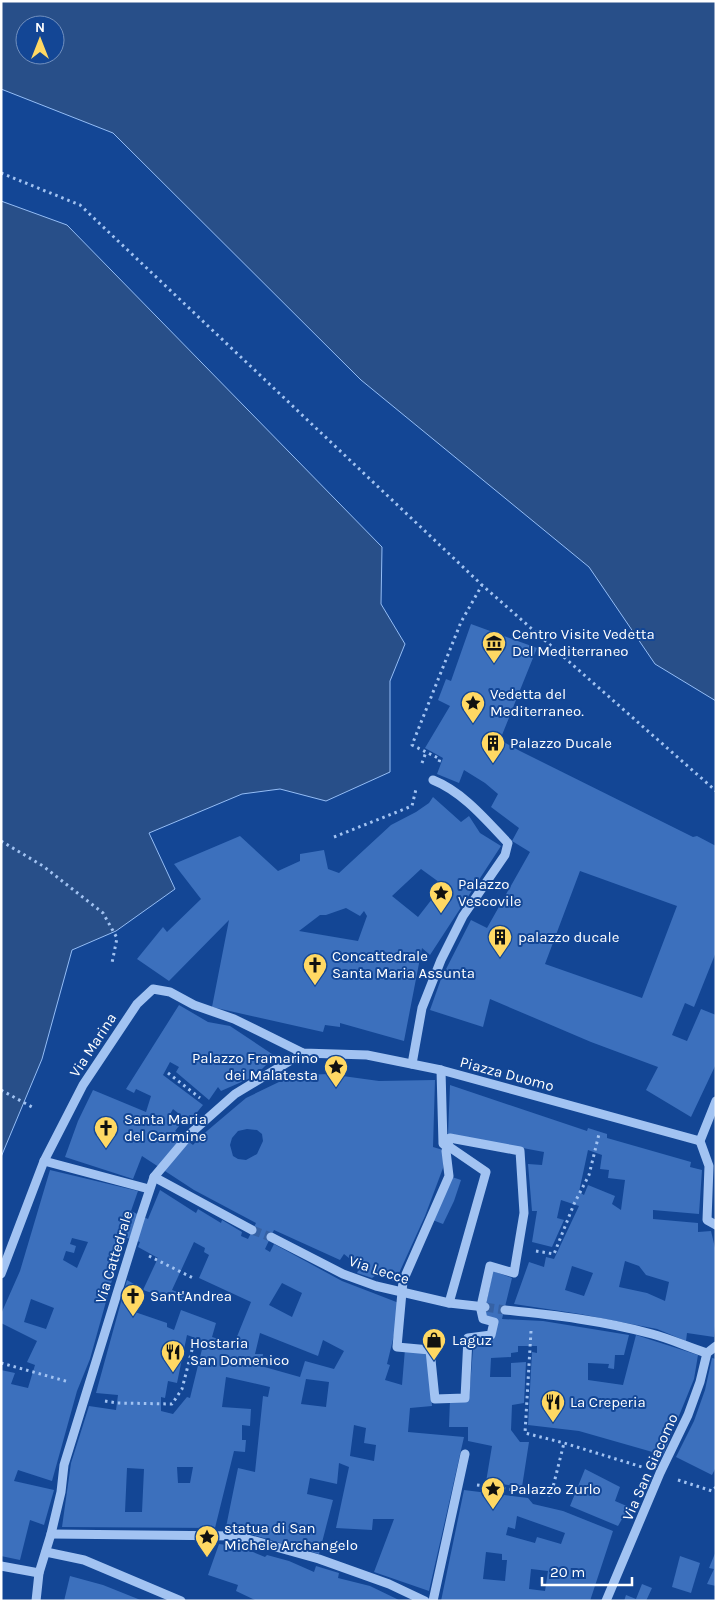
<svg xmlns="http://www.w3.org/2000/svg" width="717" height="1602" font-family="Karla,sans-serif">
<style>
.water{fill:#284f89;stroke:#94bdf6;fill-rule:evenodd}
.building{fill:#3c70bd;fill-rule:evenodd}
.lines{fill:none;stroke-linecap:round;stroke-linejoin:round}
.minor-tunnel{stroke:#3662a5;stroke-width:9;stroke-dasharray:9 4.5;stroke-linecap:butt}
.path{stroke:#a2c3f2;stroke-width:3;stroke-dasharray:2.5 4;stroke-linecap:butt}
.minor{stroke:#a2c3f2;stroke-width:9}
.labels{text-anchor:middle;stroke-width:4;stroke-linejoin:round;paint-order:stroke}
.poi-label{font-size:15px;fill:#fff;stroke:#134695;text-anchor:start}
.street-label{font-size:15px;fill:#fff;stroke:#134695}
</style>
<rect width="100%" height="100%" fill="#134695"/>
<g class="water">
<path d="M1,1H716V701L655,664L589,567L361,380L113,133L1,89ZM25,25H55V55H25Z"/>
<polygon points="1,201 67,225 382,547 381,604 405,644 390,681 390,772 326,801 280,789 242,794 149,833 175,889 116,931 72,950 42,1059 1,1157"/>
</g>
<g class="building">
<path d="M471,624L537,648L500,740L520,751L693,837L697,836L716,846V952L694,1007L685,1003L672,1035L687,1041L701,1009L716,1015V1064L691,1117L646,1090L658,1067L591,1042L490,999L483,1027L430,1010L441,979L471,920L487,928L530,852L512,841L519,828L491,807L498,794L485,783L464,770L459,783L437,774L443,758L425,748L450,706L438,700L446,679L451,681ZM580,871L677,906L642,998L545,964Z"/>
<path d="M433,797L461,822L469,816L480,833L501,846L430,955L422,948L404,1041L340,1023V1027L325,1025L323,1032L212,1007L229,920L169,981L137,959L163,927L167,932L201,899L174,864L240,836L278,871L300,861V854L324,850L328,869L339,873L391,825L416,812L429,803ZM421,869L443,885L418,917L392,896ZM346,908L360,916L364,911L367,916L358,941L299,931L320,915H326Z"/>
<path d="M179,1005L208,1022L230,1026L275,1056L255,1076L221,1091L218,1087L209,1100L176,1072L179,1067L170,1062L163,1075L203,1105L189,1122L173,1109L167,1120L179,1126L175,1131L193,1145L201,1136L246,1098L281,1081V1076L328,1074L379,1081L435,1080L433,1147L443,1150V1168L425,1216L395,1282L379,1273L372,1278L357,1273L360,1267L344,1254L340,1260L274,1230L265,1249L270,1252L274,1244L342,1281L399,1303L396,1327L387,1364L390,1365L385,1380L402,1385L405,1349L429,1351L432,1406L410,1408L408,1432L464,1437L429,1591L374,1572L394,1519H373L372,1530L336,1528L349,1467L339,1463L337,1484L310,1478L307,1494L333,1500L319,1554L226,1527L238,1468L255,1472L263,1396L268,1397L270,1387L226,1377L222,1407L251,1409L250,1426L242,1425V1440H246L245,1452L234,1451L215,1528L62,1527L71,1463L89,1406L116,1410L118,1395L96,1393L127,1280L141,1288L132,1311L167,1323V1327L174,1330L181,1310L216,1323L212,1337L234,1344L251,1302L199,1278L209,1255L204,1252L205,1248L194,1242L172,1290L185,1295L181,1303L143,1290L158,1258L138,1247L140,1242L124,1237L90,1359L77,1391L52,1481L18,1470L14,1481L54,1490L44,1525L30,1520L20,1560L1,1556V1370L15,1373L11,1384L28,1388L35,1365L27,1362L37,1341L1,1323V1314L20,1271L50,1170L138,1191L131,1211L148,1219L160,1190L196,1213L198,1209L221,1223L222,1220L242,1232L241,1236L248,1239L256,1223L194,1190L142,1156L133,1179L65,1157L78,1121L93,1090L146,1112L151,1096L136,1089L134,1093L126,1089ZM247,1129L257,1130L262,1134L263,1141L257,1154L246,1160L238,1159L233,1156L230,1145L232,1138L238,1131ZM72,1238L88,1242L77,1268L63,1260L66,1251L74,1253L76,1246L70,1244ZM282,1283L302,1293L292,1317L269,1305ZM31,1299L54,1308L46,1329L24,1322ZM260,1333L318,1356L323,1340L344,1351L334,1369L305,1361L300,1377L261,1366L263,1354H255ZM187,1335L204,1341L190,1398L187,1397L173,1414L161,1411V1397L165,1398L168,1381L177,1383ZM306,1379L329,1382L326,1407L301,1404ZM354,1425L366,1428L364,1443L376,1445L374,1461L350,1456ZM177,1467H193L190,1483H178ZM127,1468L144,1469L142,1512H125Z"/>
<path d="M450,1085L587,1131L588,1128L607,1134V1138L691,1162L690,1167L702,1170L699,1214L653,1210V1219L698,1223V1232L711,1231L716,1252V1315L714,1337L687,1333L686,1341L657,1329L580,1314L514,1304L529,1262L544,1267L546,1257L554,1259L579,1206L561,1200L557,1218L564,1220L552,1247L532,1242L537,1211H532L528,1164L542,1165L544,1152L448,1134ZM588,1150L602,1155L600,1169L609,1170L608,1178L625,1180L621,1210L612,1204L615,1196L588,1185L584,1195L579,1192ZM625,1261L639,1266L646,1275L669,1282L665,1301L647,1293L619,1287ZM572,1266L593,1273L584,1296L565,1290Z"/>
<polygon points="449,1176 461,1180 454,1201 443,1224 430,1219"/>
<polygon points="493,1271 512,1278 502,1319 543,1321 629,1335 624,1355 615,1355 614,1369 608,1368 609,1364 588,1363 588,1380 623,1385 636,1335 698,1355 694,1379 663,1455 579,1431 528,1425 532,1352 537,1353 537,1346 518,1346 518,1352 511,1353 511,1357 491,1358 490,1377 511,1377 511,1363 526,1362 524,1403 512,1405 511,1430 520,1442 529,1442 522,1487 486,1482 492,1446 468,1441 468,1427 449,1427 450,1399 469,1398 474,1338 492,1341 494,1322 483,1319"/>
<polygon points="712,1358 716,1359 716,1467 712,1475 676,1457 694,1421 705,1390"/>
<polygon points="585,1469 620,1487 615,1501 629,1507 618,1526 570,1506"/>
<path d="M464,1490L528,1498L533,1504L563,1511L613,1531L590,1601H441ZM517,1516L565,1533L561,1544L537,1537L535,1543L506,1535L508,1527L515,1529ZM486,1552L502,1554V1560H507L505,1581L483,1579ZM531,1569L548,1571L545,1591L529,1589Z"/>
<polygon points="219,1544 241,1547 265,1557 267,1555 289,1561 314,1572 316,1566 339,1573 338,1578 370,1586 401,1601 257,1601 236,1591 238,1585 208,1575"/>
<polygon points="716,1551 716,1586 707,1584 714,1569 709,1568"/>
<polygon points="680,1556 700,1563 691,1593 672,1587"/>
<polygon points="70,1576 103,1585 143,1601 64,1601"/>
<polygon points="642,1584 652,1588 646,1601 624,1601 626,1595 636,1599"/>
</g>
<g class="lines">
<g class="minor-tunnel">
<polyline points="252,1230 271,1237"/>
<polyline points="485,1307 505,1310"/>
</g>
<g class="path">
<polyline points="1,173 80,205 482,585 716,791"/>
<polyline points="439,762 440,759 412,745 461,622 482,585"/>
<polyline points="422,763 426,752"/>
<polyline points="334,837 412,806 416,789"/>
<polyline points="1,841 43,866 103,913 117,938 112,963"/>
<polyline points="168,1073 200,1098"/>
<polyline points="1,1090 32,1107"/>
<polyline points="536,1251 554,1254 574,1204 589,1175 599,1134"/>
<polyline points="149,1256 193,1278"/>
<polyline points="531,1331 525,1433 564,1443 642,1467"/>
<polyline points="1,1363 69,1382"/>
<polyline points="105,1401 117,1403 172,1404 182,1389 194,1342"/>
<polyline points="678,1480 712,1491 716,1487"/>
<polyline points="477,1485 551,1495 564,1443"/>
</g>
<g class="minor">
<path d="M412,1064L422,1008L441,960L463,916L505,855L508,843C486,820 463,792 433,780"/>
<polyline points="441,1070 443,1144 448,1146 486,1172 449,1303"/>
<polyline points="716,1101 700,1141 709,1166 707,1220 716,1225"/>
<polygon points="450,1138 520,1151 524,1213 514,1273 490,1266 482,1302 481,1310 483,1319 494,1322 491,1335 468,1338 465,1398 435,1399 430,1350 397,1347 403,1281 449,1176 446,1151"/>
<polyline points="44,1161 149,1189"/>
<polyline points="154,1177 252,1230"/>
<polyline points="271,1237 343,1274 376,1286 449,1303 485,1307"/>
<polyline points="1,1274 44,1161 83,1085 137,1004 153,989 170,992 194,1005 234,1019 303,1053 367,1055 441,1070 700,1141"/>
<path d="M505,1310C553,1315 605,1321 652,1334C671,1339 688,1347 707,1353"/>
<polyline points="51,1534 237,1536 319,1559 389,1584 425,1601"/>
<polyline points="46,1552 84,1560 181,1601"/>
<polyline points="1,1566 39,1573"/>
<polyline points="36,1601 39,1573 51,1534 61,1492 64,1465 141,1216 154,1177 191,1133 235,1094 303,1053"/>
<polyline points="433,1601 465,1454"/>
<polyline points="606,1601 660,1473 688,1415 700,1382 707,1353 716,1346"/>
</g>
</g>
<defs>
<g id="museum-pin" transform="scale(1.25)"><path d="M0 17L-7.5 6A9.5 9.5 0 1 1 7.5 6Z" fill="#ffd863" stroke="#134695"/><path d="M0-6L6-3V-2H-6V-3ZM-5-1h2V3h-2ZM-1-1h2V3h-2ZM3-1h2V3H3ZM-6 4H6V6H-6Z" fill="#111"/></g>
<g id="sight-pin" transform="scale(1.25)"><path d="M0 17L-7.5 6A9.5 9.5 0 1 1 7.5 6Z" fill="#ffd863" stroke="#134695"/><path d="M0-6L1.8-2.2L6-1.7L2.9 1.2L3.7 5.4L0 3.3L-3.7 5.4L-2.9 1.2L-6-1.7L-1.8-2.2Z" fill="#111"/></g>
<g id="building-pin" transform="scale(1.25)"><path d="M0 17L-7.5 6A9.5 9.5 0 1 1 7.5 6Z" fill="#ffd863" stroke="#134695"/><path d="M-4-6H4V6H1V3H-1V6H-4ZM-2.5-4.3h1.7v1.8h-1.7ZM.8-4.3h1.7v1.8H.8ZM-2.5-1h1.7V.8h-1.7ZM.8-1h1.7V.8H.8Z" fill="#111"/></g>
<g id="church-pin" transform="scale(1.25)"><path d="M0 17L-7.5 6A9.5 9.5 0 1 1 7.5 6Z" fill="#ffd863" stroke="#134695"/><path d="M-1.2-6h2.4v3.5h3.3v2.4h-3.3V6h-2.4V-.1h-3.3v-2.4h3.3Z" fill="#111"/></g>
<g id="shop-pin" transform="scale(1.25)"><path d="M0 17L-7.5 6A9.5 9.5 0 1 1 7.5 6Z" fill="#ffd863" stroke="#134695"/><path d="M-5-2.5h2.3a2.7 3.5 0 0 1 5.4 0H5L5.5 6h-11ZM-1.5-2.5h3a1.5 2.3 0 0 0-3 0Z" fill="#111"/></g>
<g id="restaurant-pin" transform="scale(1.25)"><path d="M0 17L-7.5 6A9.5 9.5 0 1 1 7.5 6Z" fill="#ffd863" stroke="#134695"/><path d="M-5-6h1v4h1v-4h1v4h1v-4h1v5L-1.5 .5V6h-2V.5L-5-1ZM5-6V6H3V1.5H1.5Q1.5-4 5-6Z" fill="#111"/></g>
</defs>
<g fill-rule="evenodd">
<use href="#museum-pin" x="494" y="643"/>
<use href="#sight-pin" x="473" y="703"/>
<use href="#building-pin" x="493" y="743"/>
<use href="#sight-pin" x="441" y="893"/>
<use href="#building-pin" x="500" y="937"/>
<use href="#church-pin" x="315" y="965"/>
<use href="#sight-pin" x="336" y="1067"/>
<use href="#church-pin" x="106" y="1128"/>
<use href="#church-pin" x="133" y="1296"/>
<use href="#shop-pin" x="434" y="1340"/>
<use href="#restaurant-pin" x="173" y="1352"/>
<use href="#restaurant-pin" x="553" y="1402"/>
<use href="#sight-pin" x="493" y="1489"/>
<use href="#sight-pin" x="207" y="1537"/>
</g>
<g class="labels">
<g class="poi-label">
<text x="512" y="639">Centro Visite Vedetta<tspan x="512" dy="17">Del Mediterraneo</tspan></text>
<text x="490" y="699">Vedetta del<tspan x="490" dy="17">Mediterraneo.</tspan></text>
<text x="510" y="748">Palazzo Ducale</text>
<text x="458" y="889">Palazzo<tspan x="458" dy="17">Vescovile</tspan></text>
<text x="518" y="942">palazzo ducale</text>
<text x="332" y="961">Concattedrale<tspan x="332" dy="17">Santa Maria Assunta</tspan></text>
<text x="318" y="1063" text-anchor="end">Palazzo Framarino<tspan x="318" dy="17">dei Malatesta</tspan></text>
<text x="124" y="1124">Santa Maria<tspan x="124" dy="17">del Carmine</tspan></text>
<text x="150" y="1301">Sant'Andrea</text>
<text x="452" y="1345">Laguz</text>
<text x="190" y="1348">Hostaria<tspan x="190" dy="17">San Domenico</tspan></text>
<text x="570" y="1407">La Creperia</text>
<text x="510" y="1494">Palazzo Zurlo</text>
<text x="224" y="1533">statua di San<tspan x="224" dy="17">Michele Archangelo</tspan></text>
</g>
<g class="street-label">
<text transform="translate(93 1045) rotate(-57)" y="5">Via Marina</text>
<text transform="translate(507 1074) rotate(15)" y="5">Piazza Duomo</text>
<text transform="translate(114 1257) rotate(-73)" y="5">Via Cattedrale</text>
<text transform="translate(379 1270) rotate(18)" y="5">Via Lecce</text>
<text transform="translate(650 1467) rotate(-66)" y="5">Via San Giacomo</text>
</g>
</g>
<rect width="717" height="1602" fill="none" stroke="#ffffff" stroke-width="5"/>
<g transform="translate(40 40)"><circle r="24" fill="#134695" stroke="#7190bf"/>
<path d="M0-4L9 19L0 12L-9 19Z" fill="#ffd863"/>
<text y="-8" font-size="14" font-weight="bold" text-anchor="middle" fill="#ffffff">N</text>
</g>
<path d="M542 1577v8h90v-8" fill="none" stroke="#ffffff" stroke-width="2.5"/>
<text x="550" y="1577" font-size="15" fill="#ffffff" stroke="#134695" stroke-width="4" paint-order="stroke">20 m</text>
</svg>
